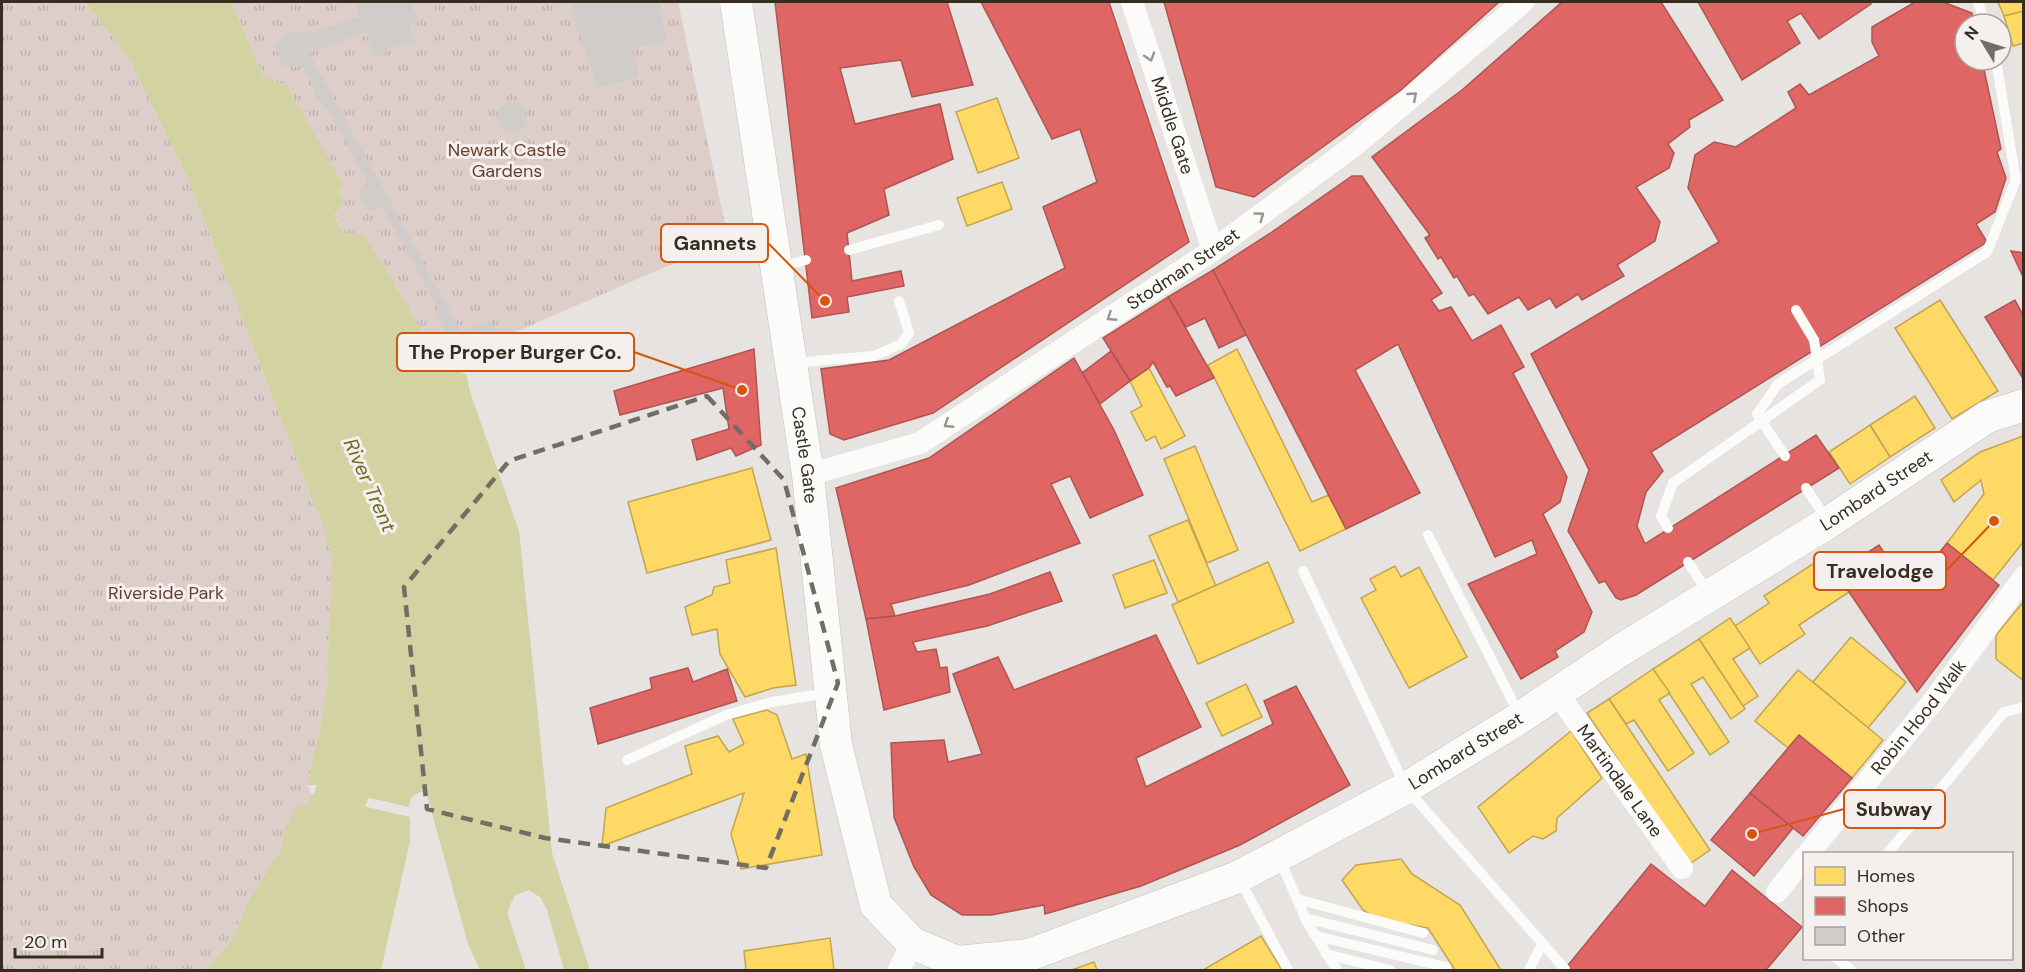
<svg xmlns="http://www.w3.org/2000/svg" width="2025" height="972" font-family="'DM Sans',sans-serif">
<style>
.park{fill:url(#park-tufts)}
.water{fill:#d2d2a3}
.homes{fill:#ffd966;stroke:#c3a551;stroke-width:1.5}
.shops{fill:#e06666;stroke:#ad5551;stroke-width:1.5}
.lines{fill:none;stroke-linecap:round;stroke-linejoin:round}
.river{stroke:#d2d2a3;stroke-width:52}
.building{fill:#cfccc9;stroke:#cfccc9;stroke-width:1.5}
.secondary-casing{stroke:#c5c1bd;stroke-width:33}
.lane{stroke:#fbfbfa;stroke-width:10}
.street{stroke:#fbfbfa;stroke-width:22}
.secondary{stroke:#fbfbfa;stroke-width:32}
.lane-bridge{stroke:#fbfbfa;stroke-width:10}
.oneway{stroke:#98948e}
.marked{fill:none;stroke:#746d64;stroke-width:4.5;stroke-dasharray:12 8;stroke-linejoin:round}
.labels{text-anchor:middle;stroke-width:6;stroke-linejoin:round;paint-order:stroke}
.street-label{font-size:18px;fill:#362d21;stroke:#f5f0ee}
.park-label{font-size:18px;fill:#6a3d2e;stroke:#f5f0ee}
.water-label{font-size:20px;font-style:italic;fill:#6b6d20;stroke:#f5f0ee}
.leader{fill:none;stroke:#d6550e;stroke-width:2}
.callout-dot{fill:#d6550e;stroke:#f5f0ee;stroke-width:2}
.callout{fill:#f5f0ee;stroke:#d6550e;stroke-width:2}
.callout-label{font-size:20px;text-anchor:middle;font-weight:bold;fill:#362d21}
</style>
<defs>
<pattern id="park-tufts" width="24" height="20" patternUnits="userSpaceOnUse" patternTransform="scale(1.5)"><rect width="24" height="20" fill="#dececa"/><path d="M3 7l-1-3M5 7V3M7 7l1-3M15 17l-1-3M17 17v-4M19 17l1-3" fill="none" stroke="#bfb1ad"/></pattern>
</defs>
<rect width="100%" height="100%" fill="#e6e3e0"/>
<g class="park">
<polygon points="2,2 85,2 128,57 187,176 323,527 332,561 326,700 307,785 311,794 308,805 296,808 291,818 286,823 281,849 250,898 230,942 205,970 2,970"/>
<polygon points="231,2 678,2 727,234 709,248 458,357 440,353 427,341 386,269 363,233 344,233 264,77"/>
</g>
<g class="water">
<path d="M85,2H231L264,77L286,85L344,185L338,193L344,202L334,215L344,233H363L386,269L427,341L440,353L449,367L467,375L469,389L519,531L552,853L590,970H564L547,910L541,898L529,890L515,895L509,907L508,915L526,970H480L468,944L427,795L422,792C413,794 410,798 409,807L314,785H307L326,700L332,561L323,527L187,176L128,57Z"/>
<polygon points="311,794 410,817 410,841 381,970 205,970 230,942 250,898 281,849 286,823 291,818 295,808 308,804"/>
</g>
<g class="homes">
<polygon points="1998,2 2024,2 2024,11 2004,16"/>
<polygon points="2024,11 2024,43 2013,46 2004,16"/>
<polygon points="997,98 1019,158 978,173 956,112"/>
<polygon points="1002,182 1012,209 967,226 957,198"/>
<polygon points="1940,300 1998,391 1952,419 1895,328"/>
<polygon points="1237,349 1312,502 1329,495 1346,529 1300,551 1208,365"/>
<polygon points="1149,368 1185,436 1161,449 1155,436 1146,441 1131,412 1142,406 1130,381"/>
<polygon points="1915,396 1935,428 1890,457 1870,425"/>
<polygon points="1870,425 1890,457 1850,484 1829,452"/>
<polygon points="2023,436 2024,541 1993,580 1947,543 1984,494 1981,480 1954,502 1941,480 1980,452"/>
<polygon points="1195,446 1238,550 1207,563 1164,459"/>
<polygon points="752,468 771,540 647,573 628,502"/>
<polygon points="1188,520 1216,586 1178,602 1149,536"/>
<polygon points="776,548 796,685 773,688 745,697 720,654 717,629 692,635 685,607 712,595 714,587 730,583 726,560"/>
<polygon points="1825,556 1849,592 1799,625 1805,634 1760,664 1735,626 1769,603 1764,596"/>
<polygon points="1154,560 1167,593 1125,608 1113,575"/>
<polygon points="1268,562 1294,622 1198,664 1172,605"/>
<polygon points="1395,566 1401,577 1419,567 1467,657 1409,688 1361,598 1376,590 1370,579"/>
<polygon points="2024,601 2024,681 1996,659 1996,635"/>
<polygon points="1730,618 1750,648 1733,659 1758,696 1743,706 1699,639"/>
<polygon points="1851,637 1906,682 1868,728 1813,682"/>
<polygon points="1699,639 1745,709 1731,719 1703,677 1691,684 1729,742 1710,755 1653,669"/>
<polygon points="1653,669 1670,693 1659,700 1694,753 1668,771 1634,720 1626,724 1609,699"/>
<polygon points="1798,670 1883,740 1852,778 1799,735 1788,748 1755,721"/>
<polygon points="1246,684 1262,717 1222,736 1206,703"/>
<polygon points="1609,699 1710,850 1688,865 1587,713"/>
<polygon points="767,710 777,715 792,759 806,754 822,855 741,869 731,834 744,793 602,846 606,808 692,774 685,746 718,736 729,752 744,744 733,719"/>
<polygon points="1571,731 1602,778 1557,818 1556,831 1543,839 1533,836 1509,853 1478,807"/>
<polygon points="1401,859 1412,874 1460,905 1501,970 1455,970 1428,928 1377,919 1363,910 1342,880 1356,865"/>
<polygon points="1261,936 1282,970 1203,970"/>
<polygon points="830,938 834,970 746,970 744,951"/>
<polygon points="1094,962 1097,970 1072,970"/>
</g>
<g class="shops">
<polygon points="775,2 947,2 973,85 912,97 901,60 840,68 855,124 940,104 953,159 884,189 889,215 847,233 852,281 901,271 904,286 847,297 849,312 812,318"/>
<polygon points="981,2 1109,2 1189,242 933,413 844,440 830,434 821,369 889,360 1065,268 1043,207 1097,182 1080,129 1052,139"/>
<polygon points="1164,2 1499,2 1401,90 1254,197 1216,187"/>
<polygon points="1562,2 1661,2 1723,100 1689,120 1690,127 1668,144 1674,153 1669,168 1636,187 1660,222 1655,241 1617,265 1624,276 1582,300 1578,294 1556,308 1550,298 1528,310 1519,297 1488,314 1474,294 1469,296 1457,276 1454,278 1441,257 1438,259 1425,238 1430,235 1372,157 1462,90"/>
<polygon points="1698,2 1870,2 1871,4 1819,39 1801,13 1787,21 1800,43 1742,80"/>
<polygon points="1915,2 1943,2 1972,13 1974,24 1965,24 1965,60 1982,60 2001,149 1997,152 2006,178 1995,212 1976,224 1987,242 1651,452 1663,471 1646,492 1637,526 1645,544 1816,435 1839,468 1636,595 1621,600 1616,598 1605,581 1599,583 1568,531 1589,470 1531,354 1719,242 1688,188 1695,155 1714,142 1736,147 1796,108 1788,92 1800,84 1809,95 1879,56 1872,42 1872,27"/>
<polygon points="1352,176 1362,176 1442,293 1431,300 1439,311 1451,307 1472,341 1501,325 1524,367 1513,373 1567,477 1560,502 1543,514 1592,612 1584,632 1555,651 1558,657 1521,679 1468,584 1537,554 1532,540 1495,557 1398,344 1355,370 1420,493 1346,529 1213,270 1269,234"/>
<polygon points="2011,251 2024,253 2024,279"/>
<polygon points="1213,270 1246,335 1219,348 1205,318 1186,327 1168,297"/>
<polygon points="1168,297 1214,378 1176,396 1170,386 1167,387 1153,362 1149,368 1130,381 1103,338"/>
<polygon points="2015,300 2024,317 2022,377 1985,317"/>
<polygon points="754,349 761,445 736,456 731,448 697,460 692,440 729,429 723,388 620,415 614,391"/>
<polygon points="1111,351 1130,381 1100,404 1082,373"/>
<polygon points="1074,358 1114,430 1143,495 1090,518 1070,476 1051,484 1080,543 969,585 891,604 895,616 866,619 836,488 929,458"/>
<polygon points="1947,543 1999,585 1917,692 1836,573 1879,545 1909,590"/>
<polygon points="1050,572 1062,601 987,626 913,642 917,652 936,649 940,668 947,667 950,692 884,710 866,619 895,616 990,594"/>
<polygon points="1156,635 1201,727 1136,758 1146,787 1273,724 1264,701 1296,686 1350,785 1240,845 1141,886 1045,914 1044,905 991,915 962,915 931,895 914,867 894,817 891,743 944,740 948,762 982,754 953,674 998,657 1014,690"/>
<polygon points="688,668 693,682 727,669 737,701 598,744 590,708 652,689 650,678"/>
<polygon points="1799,735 1852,778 1803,836 1750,793"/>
<polygon points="1750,793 1793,828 1754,876 1711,840"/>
<polygon points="1651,864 1705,906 1732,870 1802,927 1766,970 1564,970"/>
</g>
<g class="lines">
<polyline class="river" points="265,970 371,727"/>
</g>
<g class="building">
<polygon points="356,2 409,2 418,21 408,26 414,41 385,49 386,52 374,57 366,31 308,53 461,332 490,321 495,330 490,333 491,339 486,341 487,344 458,357 437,314 441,313 383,207 369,210 359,192 368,181 324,102 317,100 315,96 316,89 304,67 282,64 276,45 290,32 310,34 361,17"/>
<polygon points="571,2 658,2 665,39 632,48 638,76 599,87 576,24"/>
<circle cx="512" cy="118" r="14"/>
</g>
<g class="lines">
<g class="secondary-casing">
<g id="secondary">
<path id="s5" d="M736,2L808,475L836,745L876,905L912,943L957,962L1029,955L1238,877L1406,788L1521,717L1621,650L1829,522L1987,417L2024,405"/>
</g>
</g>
<g class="lane">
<polyline points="1978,2 1985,24"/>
<polyline points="849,250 939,225"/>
<polyline points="778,267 806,260"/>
<polyline points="1796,310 1814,340"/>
<polyline points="792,363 874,356 901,344 909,333 899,301"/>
<polyline points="1785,456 1757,414 1778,384 1987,252 2016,180 1996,60"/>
<polyline points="1806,488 1827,520"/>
<polyline points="1668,528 1661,516 1673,483"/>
<polyline points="1428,535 1519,714"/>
<polyline points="1688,562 1709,594"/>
<polyline points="1303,571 1406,788 1565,969"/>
<polyline points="627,760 726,715 772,702 827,693"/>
<polyline points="1887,854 2004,712 2024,707"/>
<polyline points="1279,858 1307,922 1337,970"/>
<polyline points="1240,880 1288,970"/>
<polyline points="1297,899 1423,933"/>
<polyline points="1305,918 1433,950"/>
<polyline points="1316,936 1446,967"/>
<polyline points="1326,954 1390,970"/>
<polyline points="1836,958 1851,970"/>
<polyline points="1529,970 1542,944"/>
</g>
<g class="street">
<path id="s1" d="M1132,2L1213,250"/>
<path id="s2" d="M808,475L920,443L1213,250L1355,145L1523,2"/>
<path id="s3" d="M1557,693L1682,868"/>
<path id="s4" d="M1808,854L1935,699L2024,577"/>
<polyline points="1777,892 1804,858"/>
<polyline points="899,970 912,943"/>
</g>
<use href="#secondary" class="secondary"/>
<polyline class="lane-bridge" points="1673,483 1820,380 1814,340"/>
</g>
<defs><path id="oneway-chevron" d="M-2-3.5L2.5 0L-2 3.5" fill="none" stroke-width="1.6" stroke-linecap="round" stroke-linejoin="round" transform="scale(1.5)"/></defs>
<g class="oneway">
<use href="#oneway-chevron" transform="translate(1150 57) rotate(72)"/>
<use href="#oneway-chevron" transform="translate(1413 96) rotate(-41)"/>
<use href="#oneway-chevron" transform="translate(1260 216) rotate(-36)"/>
<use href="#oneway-chevron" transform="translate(1111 317) rotate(147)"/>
<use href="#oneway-chevron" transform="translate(948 424) rotate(147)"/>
</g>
<path class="marked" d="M707,396L784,480L838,683L766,868L545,838L427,809L404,587L509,461Z"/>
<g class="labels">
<g class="street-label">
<text dy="6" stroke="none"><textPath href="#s1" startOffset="130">Middle Gate</textPath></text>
<text dy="6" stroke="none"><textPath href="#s2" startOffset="432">Stodman Street</textPath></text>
<text dy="6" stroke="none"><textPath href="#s5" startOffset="458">Castle Gate</textPath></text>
<text dy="6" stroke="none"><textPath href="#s5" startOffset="2058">Lombard Street</textPath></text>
<text dy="6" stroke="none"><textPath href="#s4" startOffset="176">Robin Hood Walk</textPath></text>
<text dy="6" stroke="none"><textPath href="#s5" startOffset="1572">Lombard Street</textPath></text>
<text dy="6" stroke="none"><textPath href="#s3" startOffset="108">Martindale Lane</textPath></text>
</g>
<g class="park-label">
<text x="507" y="156">Newark Castle<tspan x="507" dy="21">Gardens</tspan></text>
<text x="166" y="599">Riverside Park</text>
</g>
<g class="water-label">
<text transform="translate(370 485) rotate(66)" y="7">River Trent</text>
</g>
</g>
<path class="leader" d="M825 301L768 243M742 390L634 352M1994 521L1946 571M1752 834L1844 809"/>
<g class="callout-dot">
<circle cx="825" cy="301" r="6"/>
<circle cx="742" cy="390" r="6"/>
<circle cx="1994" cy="521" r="6"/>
<circle cx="1752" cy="834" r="6"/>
</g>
<g class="callout">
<rect x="661" y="224" width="107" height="38" rx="6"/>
<rect x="397" y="333" width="237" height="38" rx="6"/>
<rect x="1814" y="552" width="132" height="38" rx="6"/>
<rect x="1844" y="790" width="101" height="38" rx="6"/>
</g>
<g class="callout-label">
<text x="715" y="250">Gannets</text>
<text x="515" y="359">The Proper Burger Co.</text>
<text x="1880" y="578">Travelodge</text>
<text x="1894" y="816">Subway</text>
</g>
<rect width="2025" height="972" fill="none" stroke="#362d21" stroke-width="6"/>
<rect x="1803" y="852" width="210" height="108" fill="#f5f0ee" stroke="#a9a29c" stroke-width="1.5"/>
<rect x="1815" y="867" width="30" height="18" fill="#ffd966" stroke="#a9a29c" stroke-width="1.5"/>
<text x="1857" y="882" font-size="18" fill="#362d21">Homes</text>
<rect x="1815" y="897" width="30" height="18" fill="#e06666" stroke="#a9a29c" stroke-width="1.5"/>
<text x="1857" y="912" font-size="18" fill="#362d21">Shops</text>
<rect x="1815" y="927" width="30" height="18" fill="#cfccc9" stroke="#a9a29c" stroke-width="1.5"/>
<text x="1857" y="942" font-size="18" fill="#362d21">Other</text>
<g transform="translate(1983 42) rotate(308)"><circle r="28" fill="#f5f0ee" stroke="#a9a29c" stroke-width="1.5"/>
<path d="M0-4.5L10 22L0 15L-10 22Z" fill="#746d64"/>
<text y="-9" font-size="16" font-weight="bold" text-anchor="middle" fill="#362d21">N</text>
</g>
<path d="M15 948v9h87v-9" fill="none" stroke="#362d21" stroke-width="3"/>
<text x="24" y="948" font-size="18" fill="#362d21" stroke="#f5f0ee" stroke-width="4.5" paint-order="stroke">20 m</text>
</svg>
